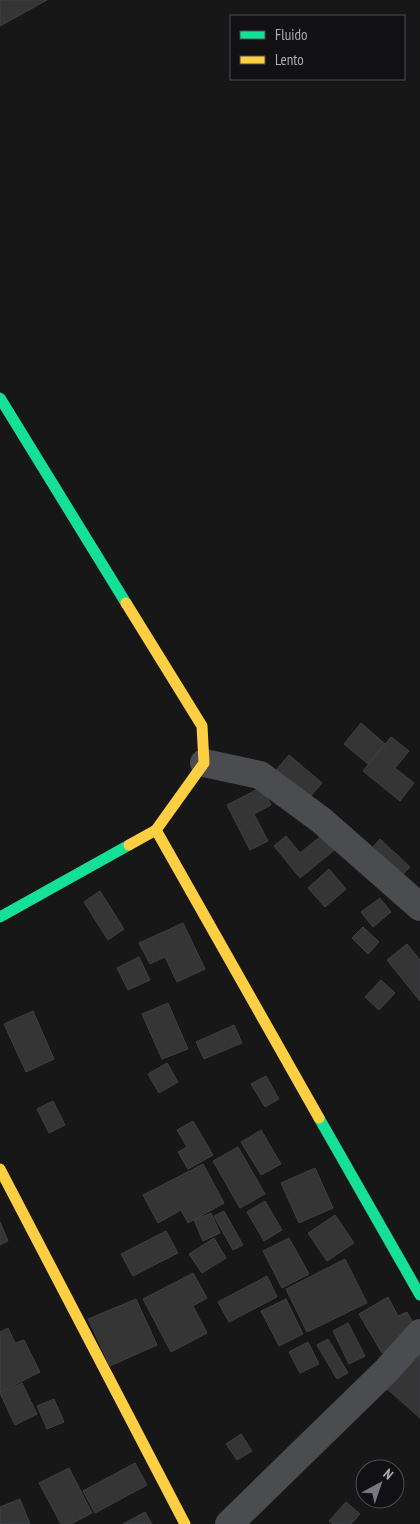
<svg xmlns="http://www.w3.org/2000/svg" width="420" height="1524" font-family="'PT Sans Narrow',sans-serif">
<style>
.building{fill:#353536;stroke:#3f4043}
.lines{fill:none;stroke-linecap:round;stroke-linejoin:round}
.street{stroke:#4b4c50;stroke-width:28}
.fast{stroke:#16e098;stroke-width:11}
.slow{stroke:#ffcf43;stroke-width:11}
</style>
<rect width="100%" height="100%" fill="#171717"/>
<g class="building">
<polygon points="0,0 47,0 0,26"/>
<polygon points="361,723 385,744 368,764 344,744"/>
<polygon points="391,737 409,751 395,768 414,783 400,801 363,771"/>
<polygon points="289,755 322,783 303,805 270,777"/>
<polygon points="262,787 271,805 254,814 268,841 250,850 227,805"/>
<polygon points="330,829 342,844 300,878 274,846 286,836 300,853"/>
<polygon points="380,839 410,867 394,884 365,856"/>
<polygon points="329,869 346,889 325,907 308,888"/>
<polygon points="100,891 124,929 108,940 84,902"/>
<polygon points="380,898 391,912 373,927 361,912"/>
<polygon points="183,923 205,969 177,982 165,957 150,964 139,943"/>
<polygon points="363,927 379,942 368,954 352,938"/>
<polygon points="407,944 420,960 420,1001 387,960"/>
<polygon points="139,957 150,980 128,990 117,968"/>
<polygon points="381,980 395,993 379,1010 365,997"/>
<polygon points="168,1003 188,1049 162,1059 142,1014"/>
<polygon points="33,1011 54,1059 26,1072 4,1024"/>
<polygon points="234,1025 242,1043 204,1059 196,1042"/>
<polygon points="167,1063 178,1082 159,1093 148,1074"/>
<polygon points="266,1076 279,1099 265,1107 251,1084"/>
<polygon points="53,1101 65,1125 49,1133 37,1109"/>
<polygon points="193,1121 213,1155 188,1169 178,1152 187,1147 177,1130"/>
<polygon points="261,1130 281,1164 261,1175 241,1142"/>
<polygon points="238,1147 265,1194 240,1208 213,1161"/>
<polygon points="203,1164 224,1203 188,1223 181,1210 158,1223 143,1195"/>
<polygon points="315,1168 333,1208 299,1223 281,1183"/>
<polygon points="265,1201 282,1230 264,1241 247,1212"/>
<polygon points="224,1211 243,1245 233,1250 214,1216"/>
<polygon points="211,1213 220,1233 203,1241 194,1220"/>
<polygon points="335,1215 354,1243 327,1261 308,1233"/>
<polygon points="0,1222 8,1241 0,1245"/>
<polygon points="166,1231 178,1253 133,1276 121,1254"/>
<polygon points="214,1238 226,1258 202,1273 189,1254"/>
<polygon points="289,1238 309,1274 282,1288 263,1251"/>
<polygon points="345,1259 367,1303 307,1332 286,1289"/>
<polygon points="193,1273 207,1298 193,1306 207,1333 171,1352 143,1299"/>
<polygon points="267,1276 277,1297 229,1322 218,1302"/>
<polygon points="388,1297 398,1316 407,1312 419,1333 382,1353 359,1314"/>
<polygon points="136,1299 157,1345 110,1366 88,1319"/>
<polygon points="286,1299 303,1334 279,1346 261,1311"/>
<polygon points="348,1323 365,1356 349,1364 333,1331"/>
<polygon points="8,1328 15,1343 24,1340 40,1372 0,1392 0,1332"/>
<polygon points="328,1339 348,1373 337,1379 317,1345"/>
<polygon points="308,1342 319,1364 300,1373 289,1352"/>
<polygon points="420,1351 420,1418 386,1388"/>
<polygon points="22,1383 37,1414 15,1425 0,1393"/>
<polygon points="54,1399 64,1422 47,1429 37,1406"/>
<polygon points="241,1434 252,1451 237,1460 226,1444"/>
<polygon points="135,1463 147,1485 95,1513 83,1491"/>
<polygon points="69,1468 92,1513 71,1524 61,1524 39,1483"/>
<polygon points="20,1499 30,1524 0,1524 0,1507"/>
<polygon points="346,1502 360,1514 351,1524 333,1524 329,1521"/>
<polygon points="145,1512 152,1524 123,1524"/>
</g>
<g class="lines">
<g class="street">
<polyline points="204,763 260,775 321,820 420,907"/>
<polyline points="229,1524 386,1371 420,1333"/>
</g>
<g class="fast">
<polyline points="0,398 126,603"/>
<polyline points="0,917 129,845"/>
<polyline points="319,1118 420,1295"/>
</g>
<g class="slow">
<polyline points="126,603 202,726 204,763 156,830 129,845"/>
<polyline points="156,830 319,1118"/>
<polyline points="0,1169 185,1524"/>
</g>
</g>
<rect x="230" y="15" width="175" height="65" fill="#111113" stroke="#4d4f55"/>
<rect x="240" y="31" width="25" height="8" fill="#16e098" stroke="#4d4f55"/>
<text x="275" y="40" font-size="15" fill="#a8adb8">Fluido</text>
<rect x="240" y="56" width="25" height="8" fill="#ffcf43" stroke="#4d4f55"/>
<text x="275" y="65" font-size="15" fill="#a8adb8">Lento</text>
<g transform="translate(380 1484) rotate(40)"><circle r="24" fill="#111113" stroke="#4d4f55"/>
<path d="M0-4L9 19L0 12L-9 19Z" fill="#757880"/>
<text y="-8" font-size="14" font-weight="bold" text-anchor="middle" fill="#a8adb8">N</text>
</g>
</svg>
